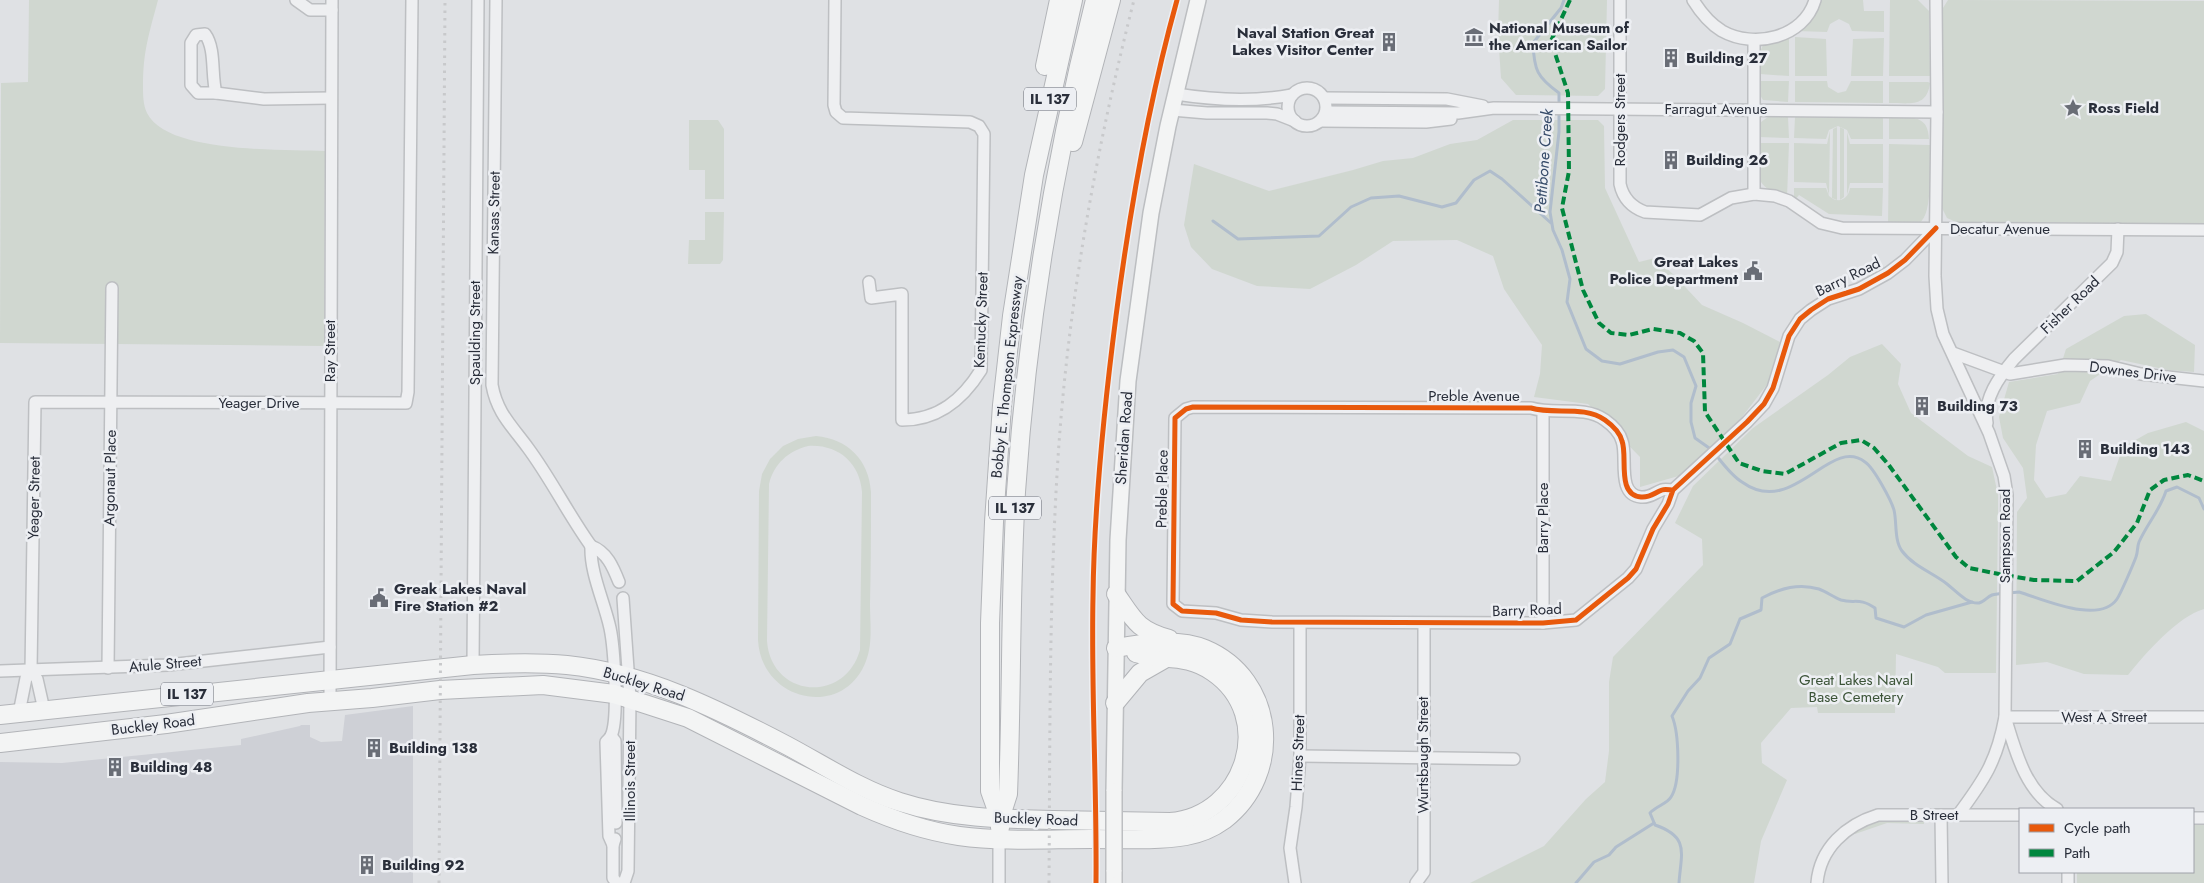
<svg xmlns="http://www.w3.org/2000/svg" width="2204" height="883" font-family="Jost,sans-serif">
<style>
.built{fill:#ced0d6}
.green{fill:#d0d7d0;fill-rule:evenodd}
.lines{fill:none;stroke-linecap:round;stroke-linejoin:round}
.stream{stroke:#b0bdcc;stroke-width:3}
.minor-casing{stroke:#bdbfc2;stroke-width:14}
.major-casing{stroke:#bcbec1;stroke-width:18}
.highway-casing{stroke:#b2b4b8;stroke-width:20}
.minor{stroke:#eeeff1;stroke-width:11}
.major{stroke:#f3f4f4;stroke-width:15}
.highway{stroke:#f3f4f4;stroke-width:18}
.rail{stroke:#c8c9cb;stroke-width:3;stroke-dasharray:2.5 5;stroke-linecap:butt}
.major-bridge-casing{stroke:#bcbec1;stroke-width:18;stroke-linecap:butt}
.major-bridge{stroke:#f3f4f4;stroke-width:15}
.quiet{stroke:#00873e;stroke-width:4;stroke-dasharray:8 4;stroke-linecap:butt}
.cycleway-casing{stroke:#edeff3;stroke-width:8}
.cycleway{stroke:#e8590c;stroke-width:5}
.labels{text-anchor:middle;stroke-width:5;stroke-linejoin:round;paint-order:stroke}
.shield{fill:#edeff3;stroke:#646872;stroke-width:1}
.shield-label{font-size:14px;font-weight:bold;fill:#292e3a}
.poi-label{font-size:15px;font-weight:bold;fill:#292e3a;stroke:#edeff3;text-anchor:start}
.street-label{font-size:15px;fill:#292e3a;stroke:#edeff3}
.park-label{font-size:15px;fill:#3c5438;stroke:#edeff3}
.water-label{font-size:16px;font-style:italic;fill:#374c6a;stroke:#edeff3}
</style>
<rect width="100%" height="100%" fill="#dfe1e4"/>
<polygon class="built" points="413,706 413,883 0,883 0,762 62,763 241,745 241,739 300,726 301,725 310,725 310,737 321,742 342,741 345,715"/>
<g class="green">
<path d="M29,0H158C149,34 143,51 143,86C143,94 143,105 147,113C167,154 285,149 325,151L324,346L0,343L1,83L28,82Z"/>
<polygon points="1499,0 1607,0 1605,89 1598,96 1516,95 1501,78 1498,34"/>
<polygon points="1822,0 1863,0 1864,11 1884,11 1884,32 1852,31 1849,24 1839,19 1830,24 1827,32 1796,31 1814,13"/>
<polygon points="1890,0 1918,0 1929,11 1930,76 1889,76"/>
<polygon points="1948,0 2204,1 2204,224 1956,222 1947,218 1942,208 1943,8"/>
<polygon points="1789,35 1789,76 1760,74 1760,52 1763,45"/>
<polygon points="1795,37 1826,39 1827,76 1795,76"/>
<polygon points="1884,38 1883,76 1851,76 1853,39"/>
<polygon points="1760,81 1789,81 1788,102 1763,100 1760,95"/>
<polygon points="1795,81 1827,81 1828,87 1838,93 1846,91 1851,81 1883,81 1883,103 1795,102"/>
<path d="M1889,82H1928L1930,83C1927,108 1909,103 1889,103Z"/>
<polygon points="1768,117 1788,117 1789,138 1759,137 1761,122"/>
<polygon points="1795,117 1883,118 1883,139 1851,139 1847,130 1838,126 1829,130 1826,139 1794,138"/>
<path d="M1889,118C1909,118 1928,113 1929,139H1889Z"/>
<polygon points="689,120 718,120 724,129 724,199 705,199 705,170 689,170"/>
<polygon points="1513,120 1598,120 1604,126 1605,188 1639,262 1655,258 1674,275 1702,305 1743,323 1780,342 1769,382 1742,417 1682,475 1640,487 1640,457 1588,404 1534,397 1540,374 1542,345 1504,289 1493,256 1457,240 1393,241 1356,265 1310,289 1257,286 1212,269 1191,247 1184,225 1194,164 1269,191 1353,170 1383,161 1413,158 1450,144 1477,140"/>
<polygon points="1837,127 1837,200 1832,198 1833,129"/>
<polygon points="1840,127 1844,129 1844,197 1840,200"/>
<polygon points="1830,131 1829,195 1826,183 1794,182 1794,143 1827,144"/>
<polygon points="1847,132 1850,144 1883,144 1883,183 1850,183 1847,195"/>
<path d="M1759,143H1789L1787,198C1751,184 1759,179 1759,143Z"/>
<path d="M1889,144L1930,145C1929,161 1934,215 1919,223C1911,226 1897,224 1888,225Z"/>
<path d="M1794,188H1826L1829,196C1838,204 1848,200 1850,188H1883L1882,216L1829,214L1799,195L1794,201Z"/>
<polygon points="705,212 724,212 723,260 720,264 688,264 689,240 705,240"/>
<path d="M2146,314L2195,345L2194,372L2168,370L2121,360L2090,381L2080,403L2047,411L2036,445L2034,480L2046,498L2066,494L2080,476L2111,481L2123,447L2148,433L2186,422L2204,431V609C2178,616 2145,654 2128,675L2084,674L2047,662L2016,665L2017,512L2027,498L2023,468L2003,438L1999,417L2009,382L2058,374L2066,349L2124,316Z"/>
<polygon points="1882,344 1901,364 1898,384 1911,413 1968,456 1992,467 1998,495 1998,512 1996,673 1945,673 1938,667 1896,654 1895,713 1818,713 1817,707 1791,708 1761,743 1762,763 1787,780 1761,841 1754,883 1470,883 1544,846 1586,799 1605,782 1609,751 1609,682 1613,657 1703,565 1702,539 1675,523 1693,486 1753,428 1828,375 1850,357"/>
<path d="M816,436C848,439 869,460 871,492C871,529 871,566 870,604C870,622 873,643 866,661C844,720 761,702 758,640L759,491L762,474L770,459L783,446L798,439ZM808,446C838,444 860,463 862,492L860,650C844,705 771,697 767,641L769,484C774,464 788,451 808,446Z"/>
<polygon points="1887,819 1924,820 1924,824 1887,823 1855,834 1853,831 1863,826"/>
<polygon points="2193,824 2204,824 2204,883 2077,883 2077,872 2193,872"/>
</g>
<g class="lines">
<g class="stream">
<path d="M1559,105V93C1537,77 1534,70 1533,43L1561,8L1564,0"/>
<polyline points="1559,112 1559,132 1550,212 1553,230 1562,250 1570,279 1567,302 1586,349 1602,361 1620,364 1658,352 1673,350 1684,357 1696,386 1691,403 1691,422 1695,438 1712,450"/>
<polyline points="1213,221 1238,239 1319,236 1351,207 1371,198 1399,196 1442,207 1456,203 1474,180 1490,171 1502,179 1551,223"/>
<path d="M1716,455C1723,464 1732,476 1742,482C1793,519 1830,435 1865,462C1874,468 1891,500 1894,510C1897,522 1894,540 1902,551C1913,566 1933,573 1947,584C1957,592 1967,604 1979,603C1984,602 1987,597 1992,595C1995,594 2000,594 2003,593"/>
<path d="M2009,593L2019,592C2043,599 2099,625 2117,599C2121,593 2133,565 2136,557C2138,552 2137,547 2139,542C2147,524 2160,510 2166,491L2177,487L2199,498L2204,509"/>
<polyline points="1576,883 1594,862 1609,855 1616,847 1654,823"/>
<path d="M1679,883C1681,853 1690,837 1655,825L1650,813C1656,806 1667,804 1671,797C1681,782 1679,733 1672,716L1688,691L1700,678L1709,658L1730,644L1740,619L1761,610L1762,598C1781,588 1799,583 1819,589C1827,592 1833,597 1841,600C1855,604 1859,597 1875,608L1876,618L1904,627L1926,615L1972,602"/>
</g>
<g class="minor-casing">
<g id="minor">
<polyline points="296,0 310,10 332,10"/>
<path d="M496,0L492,385C497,413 512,426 528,448C551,479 568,514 591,546"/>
<path d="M835,0L834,105L836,112L843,118L970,122L979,126L984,134L981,370C963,399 939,420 902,420V294L871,298L869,282"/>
<path d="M1620,0V184C1623,198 1631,207 1645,212L1700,215L1731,198L1754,194L1775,196L1789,201L1821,223L1842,228L2204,230"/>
<path d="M1693,0C1701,13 1709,23 1722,31C1754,49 1804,38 1815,0"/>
<path d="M1936,0L1937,112L1935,276L1937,309L1943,334L1989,433L2004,476L2007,495L2005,717C1997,761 1984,780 1958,815"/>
<path d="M205,34C216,49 211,75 216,93H198L191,85V43L196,35Z"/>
<circle cx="1307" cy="107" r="19"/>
<polyline points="216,93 264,99 331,98"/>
<path d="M1176,94C1214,100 1254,102 1292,95"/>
<polyline points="1324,98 1447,99 1483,106"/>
<polyline points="1172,110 1207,113 1267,113 1277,114 1295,121"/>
<polyline points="1326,112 1458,113 1494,108 1937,112"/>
<polyline points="1321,121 1426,122 1451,119"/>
<polyline points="1754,194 1754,40"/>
<polyline points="1953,353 2010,374 2065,365 2108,366 2141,374 2204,381"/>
<polyline points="1543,412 1543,623"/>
<path d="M1987,423C1983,399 1999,377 2014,359L2112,263L2117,252L2118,229"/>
<path d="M1673,490C1670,490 1665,489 1662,490C1654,493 1650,498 1641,497C1616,495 1628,456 1622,441C1620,433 1612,425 1605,420C1584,405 1554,415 1531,408L1193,407L1186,409L1175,418L1173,604L1182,611L1216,613L1241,620L1272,622L1543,623L1576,620L1628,578L1636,569L1653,529L1668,504L1673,490L1747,422L1764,404L1773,388L1789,336L1800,319L1811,310L1828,299L1859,289L1888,273L1905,260L1936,228"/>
<polyline points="623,598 630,698 628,871 624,883"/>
<polyline points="473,665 478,0"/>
<polyline points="108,668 112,288"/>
<polyline points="0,671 168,665 330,647"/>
<polyline points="31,671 35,402 406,403 408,392 412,0"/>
<polyline points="31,671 37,679 44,710"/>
<polyline points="330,701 332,0"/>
<polyline points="19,713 26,678 31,671"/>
<polyline points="611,736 615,741 616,823"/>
<polyline points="1300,756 1514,759"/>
<path d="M2057,809C2025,792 2015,749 2005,717H2204"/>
<polyline points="1941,815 1942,883"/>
<polyline points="2193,818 2204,818"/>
<polyline points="615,839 613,845 613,878 617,883"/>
<path d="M613,845L609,836L606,742C607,741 611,737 611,736C619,719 614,647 610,628C604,601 590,573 591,546C607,552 613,567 619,582"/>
<polyline points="2068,872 2068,883"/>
<polyline points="999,883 999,839"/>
<polyline points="1295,883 1290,848 1296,807 1300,756 1300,623"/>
<polyline points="1416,883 1424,872 1424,624"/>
<path d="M1817,883C1820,848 1846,825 1878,815H2020"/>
</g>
</g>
<g class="major-casing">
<g id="major">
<polyline points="1114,791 1118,540 1128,381 1151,213 1168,126 1198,0"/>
<polyline points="1114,870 1114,883"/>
</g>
</g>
<g class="highway-casing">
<g id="highway">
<polyline points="1045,66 1059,0"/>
<polyline points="1073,142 1111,0"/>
<path d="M1116,594C1134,620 1137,630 1169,639"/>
<polyline points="1115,703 1140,673 1168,657"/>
<path d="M0,715L473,665C505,663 536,662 567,665C645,673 717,709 786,745C822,764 861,790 900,802C949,818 1002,819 1053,820C1092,821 1131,821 1170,822C1246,816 1277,716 1213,672C1186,653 1163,661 1136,653"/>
<path d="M0,743L166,724L308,703L372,698L440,690L543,685L614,694L688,718L862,806C893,820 925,831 959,836C1003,842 1047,839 1091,839C1122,839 1155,841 1186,836C1198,834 1213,828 1224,820C1284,774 1276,679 1205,649C1179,638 1143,643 1116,648"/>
<polyline points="1000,819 990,791 990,623 994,522 1002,405 1012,316 1034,175 1073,0"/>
<path d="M1000,828V819L1008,794C1012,694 1010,593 1016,492C1027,326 1054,162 1095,0"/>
</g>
</g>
<use href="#minor" class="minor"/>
<use href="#major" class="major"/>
<use href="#highway" class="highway"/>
<g class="rail">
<polyline points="439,883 445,0"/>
<path d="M1049,883C1050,741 1049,600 1058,458C1068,304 1096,149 1134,0"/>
</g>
<g class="major-bridge-casing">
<polyline id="major-bridge" points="1114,870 1114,791"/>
</g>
<use href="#major-bridge" class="major-bridge"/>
<polyline class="quiet" points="1570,0 1551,41 1568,93 1569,171 1562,208 1583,290 1599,323 1611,333 1629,335 1653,329 1680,333 1694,341 1703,353 1705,412 1739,463 1762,471 1785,474 1841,443 1861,440 1874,448 1888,464 1956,557 1969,568 1999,574 2034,580 2077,581 2114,552 2137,523 2150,490 2164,480 2188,475 2204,481"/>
<g class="cycleway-casing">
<g id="cycleway">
<path d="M1673,490C1670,490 1665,489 1662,490C1654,493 1650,498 1641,497C1616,495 1628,456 1622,441C1620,433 1612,425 1605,420C1584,405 1554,415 1531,408L1193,407L1186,409L1175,418L1173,604L1182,611L1216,613L1241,620L1272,622L1543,623L1576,620L1628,578L1636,569L1653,529L1668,504L1673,490L1747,422L1764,404L1773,388L1789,336L1800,319L1811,310L1828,299L1859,289L1888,273L1905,260L1936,228"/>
<path d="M1096,883C1097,787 1091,692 1093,597C1094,503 1104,409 1116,316C1130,209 1148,104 1177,0"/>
</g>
</g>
<use href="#cycleway" class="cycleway"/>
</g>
<defs>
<g id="museum-bare" transform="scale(1.5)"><path d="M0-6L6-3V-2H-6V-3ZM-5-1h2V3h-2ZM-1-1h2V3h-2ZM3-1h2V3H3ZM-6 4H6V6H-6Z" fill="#696d76" stroke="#edeff3" stroke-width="2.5" paint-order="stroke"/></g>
<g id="building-bare" transform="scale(1.5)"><path d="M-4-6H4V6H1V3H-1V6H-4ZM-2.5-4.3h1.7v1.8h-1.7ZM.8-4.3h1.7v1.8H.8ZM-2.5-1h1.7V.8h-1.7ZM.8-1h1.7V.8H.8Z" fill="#696d76" stroke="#edeff3" stroke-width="2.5" paint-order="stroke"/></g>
<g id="sight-bare" transform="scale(1.5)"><path d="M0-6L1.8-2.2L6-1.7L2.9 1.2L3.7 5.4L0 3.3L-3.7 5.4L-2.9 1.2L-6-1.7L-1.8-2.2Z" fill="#696d76" stroke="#edeff3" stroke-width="2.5" paint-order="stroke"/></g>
<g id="civic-bare" transform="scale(1.5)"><path d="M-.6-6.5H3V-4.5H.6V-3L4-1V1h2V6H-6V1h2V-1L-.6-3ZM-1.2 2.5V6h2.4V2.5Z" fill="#696d76" stroke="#edeff3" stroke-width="2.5" paint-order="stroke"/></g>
</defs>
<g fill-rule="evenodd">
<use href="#museum-bare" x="1474" y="37"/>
<use href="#building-bare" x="1389" y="42"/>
<use href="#building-bare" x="1671" y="58"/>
<use href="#sight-bare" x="2073" y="108"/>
<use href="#building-bare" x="1671" y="160"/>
<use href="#civic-bare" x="1753" y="271"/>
<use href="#building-bare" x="1922" y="406"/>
<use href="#building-bare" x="2085" y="449"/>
<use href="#civic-bare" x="379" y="598"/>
<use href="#building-bare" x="374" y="748"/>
<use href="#building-bare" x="115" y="767"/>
<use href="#building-bare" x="367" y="865"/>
</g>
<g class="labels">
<g class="shield">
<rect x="1024" y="87.5" width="52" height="23" rx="4"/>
<rect x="989" y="496.5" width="52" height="23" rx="4"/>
<rect x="161" y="682.5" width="52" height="23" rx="4"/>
</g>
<g class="shield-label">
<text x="1050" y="104">IL 137</text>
<text x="1015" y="513">IL 137</text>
<text x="187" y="699">IL 137</text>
</g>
<g class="poi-label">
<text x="1489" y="33">National Museum of<tspan x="1489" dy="17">the American Sailor</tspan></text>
<text x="1374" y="38" text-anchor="end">Naval Station Great<tspan x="1374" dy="17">Lakes Visitor Center</tspan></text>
<text x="1686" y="63">Building 27</text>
<text x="2088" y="113">Ross Field</text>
<text x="1686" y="165">Building 26</text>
<text x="1738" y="267" text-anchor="end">Great Lakes<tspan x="1738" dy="17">Police Department</tspan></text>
<text x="1937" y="411">Building 73</text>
<text x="2100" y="454">Building 143</text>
<text x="394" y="594">Greak Lakes Naval<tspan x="394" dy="17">Fire Station #2</tspan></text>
<text x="389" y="753">Building 138</text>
<text x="130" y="772">Building 48</text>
<text x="382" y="870">Building 92</text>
</g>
<g class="street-label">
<text x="1716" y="114">Farragut Avenue</text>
<text transform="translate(1620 120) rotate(-90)" y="5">Rodgers Street</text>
<text transform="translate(494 213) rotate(-89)" y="5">Kansas Street</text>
<text x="2000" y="234">Decatur Avenue</text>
<text transform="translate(1848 277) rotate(-26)" y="5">Barry Road</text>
<text transform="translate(2070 305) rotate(-44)" y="5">Fisher Road</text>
<text transform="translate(981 320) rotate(-88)" y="5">Kentucky Street</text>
<text transform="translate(475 333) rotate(-90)" y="5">Spaulding Street</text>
<text transform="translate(330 351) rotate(-90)" y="5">Ray Street</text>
<text transform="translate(2133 372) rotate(7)" y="5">Downes Drive</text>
<text transform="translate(1007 377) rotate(-84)" y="5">Bobby E. Thompson Expressway</text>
<text x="1474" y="401">Preble Avenue</text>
<text x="259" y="408">Yeager Drive</text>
<text transform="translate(1124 438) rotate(-86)" y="5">Sheridan Road</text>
<text transform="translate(110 478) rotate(-89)" y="5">Argonaut Place</text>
<text transform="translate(1162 489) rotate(-89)" y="5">Preble Place</text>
<text transform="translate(34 498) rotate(-89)" y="5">Yeager Street</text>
<text transform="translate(1543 518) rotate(-90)" y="5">Barry Place</text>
<text transform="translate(2005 536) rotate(-90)" y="5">Sampson Road</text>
<text transform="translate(1527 610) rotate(-2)" y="5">Barry Road</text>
<text transform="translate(165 664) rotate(-5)" y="5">Atule Street</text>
<text transform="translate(644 684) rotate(17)" y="5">Buckley Road</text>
<text x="2104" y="722">West A Street</text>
<text transform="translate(153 725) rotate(-7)" y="5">Buckley Road</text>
<text transform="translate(1298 753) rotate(-88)" y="5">Hines Street</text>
<text transform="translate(1423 755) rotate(-90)" y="5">Wurtsbaugh Street</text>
<text transform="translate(630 781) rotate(-90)" y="5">Illinois Street</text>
<text x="1934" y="820">B Street</text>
<text transform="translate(1036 819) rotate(2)" y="5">Buckley Road</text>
</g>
<g class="park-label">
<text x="1856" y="685">Great Lakes Naval<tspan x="1856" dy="17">Base Cemetery</tspan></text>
</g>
<g class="water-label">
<text transform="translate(1543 161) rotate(-86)" y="6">Pettibone Creek</text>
</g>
</g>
<rect x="2019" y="808" width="175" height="65" fill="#edeff3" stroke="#9fa2a9"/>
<rect x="2029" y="824" width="25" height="8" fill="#e8590c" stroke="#9fa2a9"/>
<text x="2064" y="833" font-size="15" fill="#292e3a">Cycle path</text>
<rect x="2029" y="849" width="25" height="8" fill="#00873e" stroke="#9fa2a9"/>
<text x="2064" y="858" font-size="15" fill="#292e3a">Path</text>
</svg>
